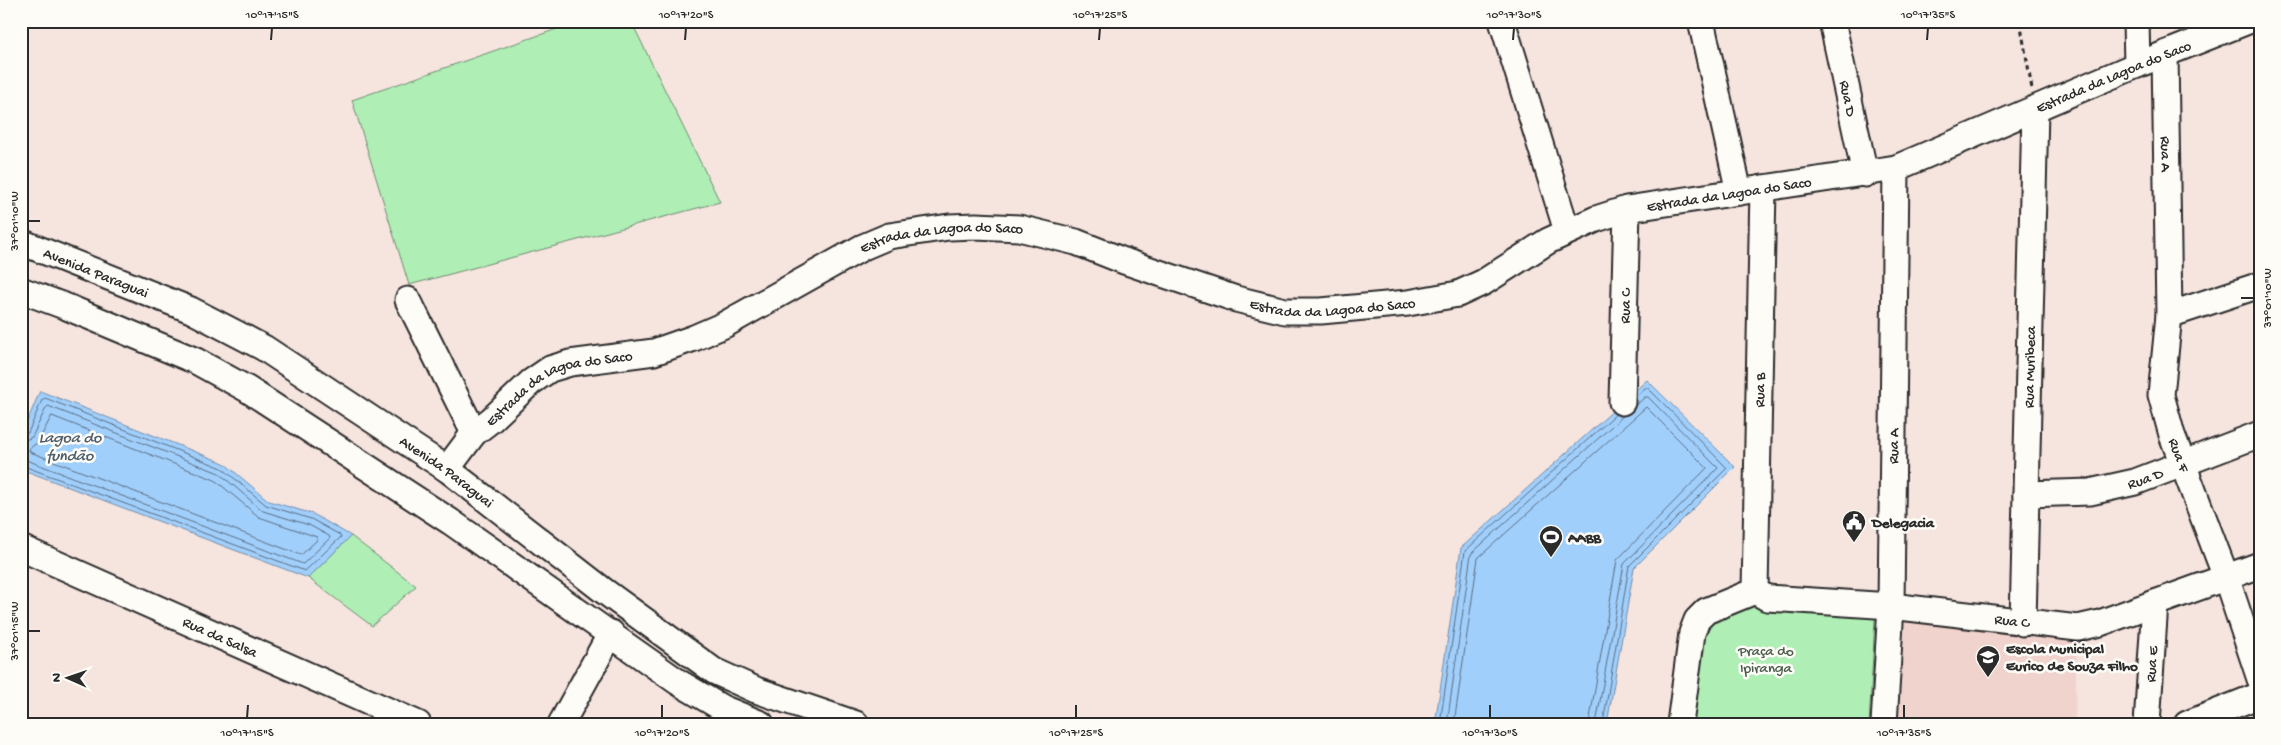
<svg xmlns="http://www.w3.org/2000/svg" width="2281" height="745" font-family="'Gochi Hand',sans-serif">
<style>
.built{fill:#f1d3ce}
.green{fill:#afeeb5;stroke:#6d8c70}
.water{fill:#a1cffc;stroke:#728da8}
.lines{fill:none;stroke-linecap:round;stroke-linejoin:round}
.shore{stroke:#5a6d7f;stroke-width:1}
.minor-casing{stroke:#2b2b2b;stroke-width:29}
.path{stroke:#2b2b2b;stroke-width:3;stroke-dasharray:5 4;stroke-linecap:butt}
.minor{stroke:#fdfcf7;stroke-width:25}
.ticks{fill:none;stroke:#2b2b2b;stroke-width:2}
.labels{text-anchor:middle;stroke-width:5;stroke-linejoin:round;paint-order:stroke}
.street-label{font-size:15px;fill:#2b2b2b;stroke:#fdfcf7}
.poi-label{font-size:15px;font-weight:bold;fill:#2b2b2b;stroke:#fdfcf7;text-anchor:start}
.park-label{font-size:15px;fill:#4c5c4e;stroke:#fdfcf7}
.water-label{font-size:16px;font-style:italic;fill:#4e5c6a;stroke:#fdfcf7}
.neatline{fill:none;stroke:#2b2b2b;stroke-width:2}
.ticks-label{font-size:12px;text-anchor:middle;fill:#2b2b2b}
</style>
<rect width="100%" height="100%" fill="#f6e4df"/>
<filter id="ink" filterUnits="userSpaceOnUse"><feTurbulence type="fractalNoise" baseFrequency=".02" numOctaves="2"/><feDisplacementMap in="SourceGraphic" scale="10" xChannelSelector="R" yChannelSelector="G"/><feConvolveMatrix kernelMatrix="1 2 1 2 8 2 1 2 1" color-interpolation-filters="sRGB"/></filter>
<g filter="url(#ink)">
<polygon class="built" points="1901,607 2077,632 2075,724 1898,724"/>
<g class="green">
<polygon points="580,21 631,21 720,202 409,285 352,100"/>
<polygon points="351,536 416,586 372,626 308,578"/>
<polygon points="1750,593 1876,601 1869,724 1684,724 1702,615"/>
</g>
<g class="water">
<polygon points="1647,380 1735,467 1634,568 1607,724 1435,724 1461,548"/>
<polygon points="40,391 224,463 269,501 313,514 351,536 308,578 21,469 21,436"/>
</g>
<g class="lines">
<g class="shore">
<polygon points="52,416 215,480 259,517 317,537 317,540 301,555 30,452 29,449 38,442"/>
<polyline points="21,436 28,433 42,400 45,398 222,468 266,505 311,519 340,535 341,537 305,571 21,465"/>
<polyline points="21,442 32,437 46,408 48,406 219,473 263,511 309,525 329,536 330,538 303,564 21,458"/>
<polyline points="1440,724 1465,551 1616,414"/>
<polyline points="1447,724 1471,554 1624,415"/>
<polyline points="1454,724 1478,558 1646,407 1707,468 1617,560 1589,724"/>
<polyline points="1596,724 1624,564 1718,468 1648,397 1645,397 1635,406"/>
<polyline points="1603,724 1629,566 1727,468 1648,388 1645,388 1636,396"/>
</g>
<g class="minor-casing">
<g id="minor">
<polyline points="1502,21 1567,231"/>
<polyline points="1701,21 1739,192"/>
<path id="s1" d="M1832,21L1865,174"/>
<polyline points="2136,21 2137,65"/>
<path id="s2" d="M2165,54L2169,315L2161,395L2172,435L2226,577L2260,679"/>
<path id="s3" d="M21,242L191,310L264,348L447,469L604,591L714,671L756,690L856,724"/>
<polyline points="21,290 67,307 196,361 247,389 451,522 678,682 722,708 761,724"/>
<polyline points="408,300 474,433"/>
<polyline points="2169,315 2260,285"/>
<path id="s4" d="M1622,402L1627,209"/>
<path id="s5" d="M447,469L474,433L491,420L531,382L550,369L570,363L654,352L694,338L724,325L863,247L889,236L949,227L976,226L1019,228L1076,242L1124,261L1236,299L1285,311H1321L1408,303L1458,294L1484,282L1548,241L1596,219L1627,209L1896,168L2137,65L2248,21"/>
<path id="s6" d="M2026,494L2090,492L2135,482L2260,434"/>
<path id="s7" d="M21,548L418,724"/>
<path id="s8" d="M1755,591L1767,598L1891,606L2078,628L2100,623L2260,565"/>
<path id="s9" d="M1755,591L1763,188"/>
<path id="s10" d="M2023,623L2035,109"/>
<polyline points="561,724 611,633"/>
<polyline points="1680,724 1692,633 1697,620 1706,611 1755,591"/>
<path id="s11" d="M1884,724L1891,606L1896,168"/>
<path id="s12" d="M2147,724L2155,603"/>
<polyline points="2187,724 2260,695"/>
</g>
</g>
<polyline class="path" points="2020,21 2032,89"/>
<use href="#minor" class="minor"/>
</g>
</g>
<path class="ticks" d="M271,40L272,28M685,40L686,28M1099,40L1100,28M1513,40L1514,28M1927,40L1928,28M28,221H40M2241,298H2254M28,631H40M247,718L248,705M662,718V705M1076,718V705M1490,718V705M1904,718V705"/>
<defs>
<g id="civic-pin" transform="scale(1.25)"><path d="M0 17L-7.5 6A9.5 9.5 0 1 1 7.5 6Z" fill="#2b2b2b" stroke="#fdfcf7"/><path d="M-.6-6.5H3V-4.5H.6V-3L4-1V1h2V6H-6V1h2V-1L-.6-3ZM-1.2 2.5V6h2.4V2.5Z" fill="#fff"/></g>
<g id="stadium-pin" transform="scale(1.25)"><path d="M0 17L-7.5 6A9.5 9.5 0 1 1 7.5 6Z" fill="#2b2b2b" stroke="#fdfcf7"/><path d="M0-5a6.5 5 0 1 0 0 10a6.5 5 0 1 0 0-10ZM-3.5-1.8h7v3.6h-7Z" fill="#fff"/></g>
<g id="school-pin" transform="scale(1.25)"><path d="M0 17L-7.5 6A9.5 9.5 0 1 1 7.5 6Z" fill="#2b2b2b" stroke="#fdfcf7"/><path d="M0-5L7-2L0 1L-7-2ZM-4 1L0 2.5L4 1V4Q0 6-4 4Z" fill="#fff"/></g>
</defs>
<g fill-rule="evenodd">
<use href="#civic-pin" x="1854" y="522"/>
<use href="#stadium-pin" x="1551" y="537"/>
<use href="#school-pin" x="1988" y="657"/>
</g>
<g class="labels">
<g class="street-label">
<text dy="5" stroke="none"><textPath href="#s5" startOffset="1795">Estrada da Lagoa do Saco</textPath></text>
<text dy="5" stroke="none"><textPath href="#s1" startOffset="79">Rua D</textPath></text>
<text dy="5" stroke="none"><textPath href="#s2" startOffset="100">Rua A</textPath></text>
<text dy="5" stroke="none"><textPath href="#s5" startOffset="1390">Estrada da Lagoa do Saco</textPath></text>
<text dy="5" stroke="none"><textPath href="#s5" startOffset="565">Estrada da Lagoa do Saco</textPath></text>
<text dy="5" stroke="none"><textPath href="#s3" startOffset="81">Avenida Paraguai</textPath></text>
<text dy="5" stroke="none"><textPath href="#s5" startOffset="970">Estrada da Lagoa do Saco</textPath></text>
<text dy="5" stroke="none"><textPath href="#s4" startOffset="96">Rua C</textPath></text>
<text dy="5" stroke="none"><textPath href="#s10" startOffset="256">Rua Muribeca</textPath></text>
<text dy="5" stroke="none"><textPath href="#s5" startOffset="145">Estrada da Lagoa do Saco</textPath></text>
<text dy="5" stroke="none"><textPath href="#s9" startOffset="201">Rua B</textPath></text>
<text dy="5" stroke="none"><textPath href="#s11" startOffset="278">Rua A</textPath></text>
<text dy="5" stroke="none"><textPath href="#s2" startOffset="404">Rua F</textPath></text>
<text dy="5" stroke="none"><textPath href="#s3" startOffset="486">Avenida Paraguai</textPath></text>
<text dy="5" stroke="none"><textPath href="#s6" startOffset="121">Rua D</textPath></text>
<text dy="5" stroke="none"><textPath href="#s8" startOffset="260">Rua C</textPath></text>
<text dy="5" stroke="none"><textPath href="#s7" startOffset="218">Rua da Salsa</textPath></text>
<text dy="5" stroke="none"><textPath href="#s12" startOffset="60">Rua E</textPath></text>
</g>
<g class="poi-label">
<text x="1872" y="527">Delegacia</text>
<text x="1568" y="542">AABB</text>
<text x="2006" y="653">Escola Municipal<tspan x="2006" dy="17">Eurico de Souza Filho</tspan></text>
</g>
<g class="park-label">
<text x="1766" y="655">Praça do<tspan x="1766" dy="17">Ipiranga</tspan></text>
</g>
<g class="water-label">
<text x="70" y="442">Lagoa do<tspan x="70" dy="18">fundão</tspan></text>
</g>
</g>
<rect width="2281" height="745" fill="none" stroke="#fdfcf7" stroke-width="55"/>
<g transform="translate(68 678) rotate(272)" stroke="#fdfcf7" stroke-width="4" paint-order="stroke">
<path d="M0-4L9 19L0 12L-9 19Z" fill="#2b2b2b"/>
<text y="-8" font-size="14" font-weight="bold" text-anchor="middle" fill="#2b2b2b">N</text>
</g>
<rect x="28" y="28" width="2226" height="690" class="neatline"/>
<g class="ticks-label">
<text x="272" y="18">10°17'15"S</text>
<text x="686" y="18">10°17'20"S</text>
<text x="1100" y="18">10°17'25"S</text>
<text x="1514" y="18">10°17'30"S</text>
<text x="1928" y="18">10°17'35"S</text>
<text transform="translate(14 221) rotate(-90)" y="4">37°01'10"W</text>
<text transform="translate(2267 298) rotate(-90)" y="4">37°01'10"W</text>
<text transform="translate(14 631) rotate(-90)" y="4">37°01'15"W</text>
<text x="247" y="736">10°17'15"S</text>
<text x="662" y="736">10°17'20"S</text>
<text x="1076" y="736">10°17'25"S</text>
<text x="1490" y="736">10°17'30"S</text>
<text x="1904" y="736">10°17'35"S</text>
</g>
</svg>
